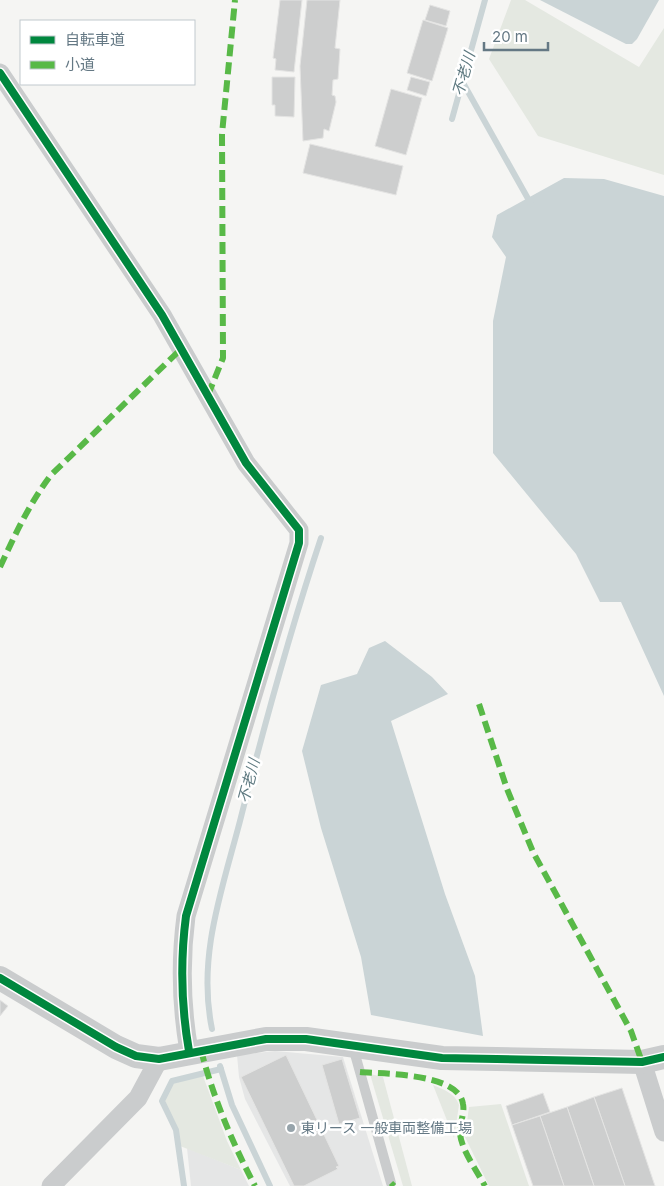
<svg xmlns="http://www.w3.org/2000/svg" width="664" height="1186" font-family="Inter,'Noto Sans JP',sans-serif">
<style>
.built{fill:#e5e6e6}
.green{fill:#e4e8e1}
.water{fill:#cad4d6}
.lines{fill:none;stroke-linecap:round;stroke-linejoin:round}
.stream{stroke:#cad4d6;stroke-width:6}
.building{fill:#cdcece;stroke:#e4e4e3}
.service{stroke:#cacccd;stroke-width:10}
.minor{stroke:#cacccd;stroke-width:19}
.tertiary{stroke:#cacccd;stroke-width:24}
.quiet{stroke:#58b947;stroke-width:6;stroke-dasharray:12 6;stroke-linecap:butt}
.cycleway-casing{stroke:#fff;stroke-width:11}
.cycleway{stroke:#00873e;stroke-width:8}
.poi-dot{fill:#97a4ab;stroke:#fff;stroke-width:2}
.labels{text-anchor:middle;stroke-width:5;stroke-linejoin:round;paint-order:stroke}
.poi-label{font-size:14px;fill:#647884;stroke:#fff;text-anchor:start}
.water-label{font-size:15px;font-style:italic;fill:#5f7a81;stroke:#fff}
</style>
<rect width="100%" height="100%" fill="#f5f5f3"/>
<g class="built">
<polygon points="275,1051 343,1057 383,1186 290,1186 245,1099 239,1077 237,1055"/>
<polygon points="187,1148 241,1170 249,1186 191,1186"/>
</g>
<g class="green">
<polygon points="511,0 525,0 639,67 664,28 664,175 538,136 489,59"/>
<polygon points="370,1074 383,1077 412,1186 403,1186"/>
<polygon points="203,1076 227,1141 241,1170 180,1146 177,1129 164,1101 174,1083"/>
<path d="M433,1085C444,1090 455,1093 459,1105L454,1138Z"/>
<polygon points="501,1104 529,1186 489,1186 465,1137 469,1107"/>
</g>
<g class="water">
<polygon points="540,0 659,0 637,39 632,44 626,44"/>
<polygon points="564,178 604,179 664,196 664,696 621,602 600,602 576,554 493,453 493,321 506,257 492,237 497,215"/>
<polygon points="385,641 432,677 448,694 391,721 445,894 475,976 483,1036 371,1015 361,957 321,828 302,751 321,685 357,674 369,648"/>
</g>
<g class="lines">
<g class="stream">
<polyline points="462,81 531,204"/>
<polyline points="452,119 485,0"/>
<path d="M212,1029C197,957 222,890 240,821C264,726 290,631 321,538"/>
<polyline points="220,1066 232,1105 270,1186"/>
<polyline points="184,1186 176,1130 162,1101 172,1081 221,1069"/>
</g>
</g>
<g class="building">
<polygon points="280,0 302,0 294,72 275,70 276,59 273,58"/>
<polygon points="307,0 340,0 335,48 340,49 338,79 333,80 332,95 335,96 336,102 329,131 324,129 323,138 303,141 300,66"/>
<polygon points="430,5 450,11 446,26 425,20"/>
<polygon points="423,20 448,28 432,81 407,73"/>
<polygon points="272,77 295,77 294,117 275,116 275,105 272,105"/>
<polygon points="411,77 430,82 426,96 407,90"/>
<polygon points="391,89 422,98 406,155 375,146"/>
<polygon points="310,144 403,166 396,195 303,173"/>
<polygon points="0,1000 8,1006 0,1016"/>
<polygon points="286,1055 339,1166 336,1167 338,1169 304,1186 294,1186 241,1077"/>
<polygon points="342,1059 360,1118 339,1124 322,1065"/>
<polygon points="622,1088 655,1186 625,1186 594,1097"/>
<polygon points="543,1093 550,1112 512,1125 506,1106"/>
<polygon points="594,1097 625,1186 594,1186 567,1107"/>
<polygon points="567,1107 594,1186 564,1186 540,1116"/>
<polygon points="540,1116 564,1186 533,1186 512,1125"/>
</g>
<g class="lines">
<polyline class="service" points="353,1047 391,1183"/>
<g class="minor">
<path d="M0,73L162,315L246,463L299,530V543L186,916C180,962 181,1005 189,1051"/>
<polyline points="642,1062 664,1132"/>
<polyline points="51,1186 138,1098 159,1059"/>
</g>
<polyline class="tertiary" points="0,978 116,1047 136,1056 159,1059 266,1039 306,1039 442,1058 642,1062 664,1057"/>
<g class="quiet">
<polyline points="208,395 223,358 222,134 235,0"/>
<path d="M0,567C15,535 29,504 51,475L181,349"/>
<polyline points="479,704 507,789 533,852 631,1031 642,1062"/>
<path d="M201,1050C213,1097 232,1142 255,1186"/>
<path d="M360,1072C383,1074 459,1073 463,1104C465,1114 459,1124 460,1134C462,1151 477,1171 485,1186"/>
<polyline points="391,1183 394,1186"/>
</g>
<g class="cycleway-casing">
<g id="cycleway">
<path d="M0,73L162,315L246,463L299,530V543L186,916C180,962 181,1005 189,1051"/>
<polyline points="0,978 116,1047 136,1056 159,1059 266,1039 306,1039 442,1058 642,1062 664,1057"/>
</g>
</g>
<use href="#cycleway" class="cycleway"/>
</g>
<circle class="poi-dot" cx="291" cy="1128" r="5"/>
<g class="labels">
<g class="poi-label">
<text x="301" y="1133">東リース 一般車両整備工場</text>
</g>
<g class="water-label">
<text transform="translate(464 74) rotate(-74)" y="5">不老川</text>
<text transform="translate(249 781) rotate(-75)" y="5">不老川</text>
</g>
</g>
<rect x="20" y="20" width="175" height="65" fill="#ffffff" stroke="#c1c9ce"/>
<rect x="30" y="36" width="25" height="8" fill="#00873e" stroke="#c1c9ce"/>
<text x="65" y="45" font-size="15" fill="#647884">自転車道</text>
<rect x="30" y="61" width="25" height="8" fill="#58b947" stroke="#c1c9ce"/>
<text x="65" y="70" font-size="15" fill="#647884">小道</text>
<path d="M484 42v8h64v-8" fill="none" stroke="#647884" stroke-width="2.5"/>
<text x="492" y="42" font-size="15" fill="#647884" stroke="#ffffff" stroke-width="4" paint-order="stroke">20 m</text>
</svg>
